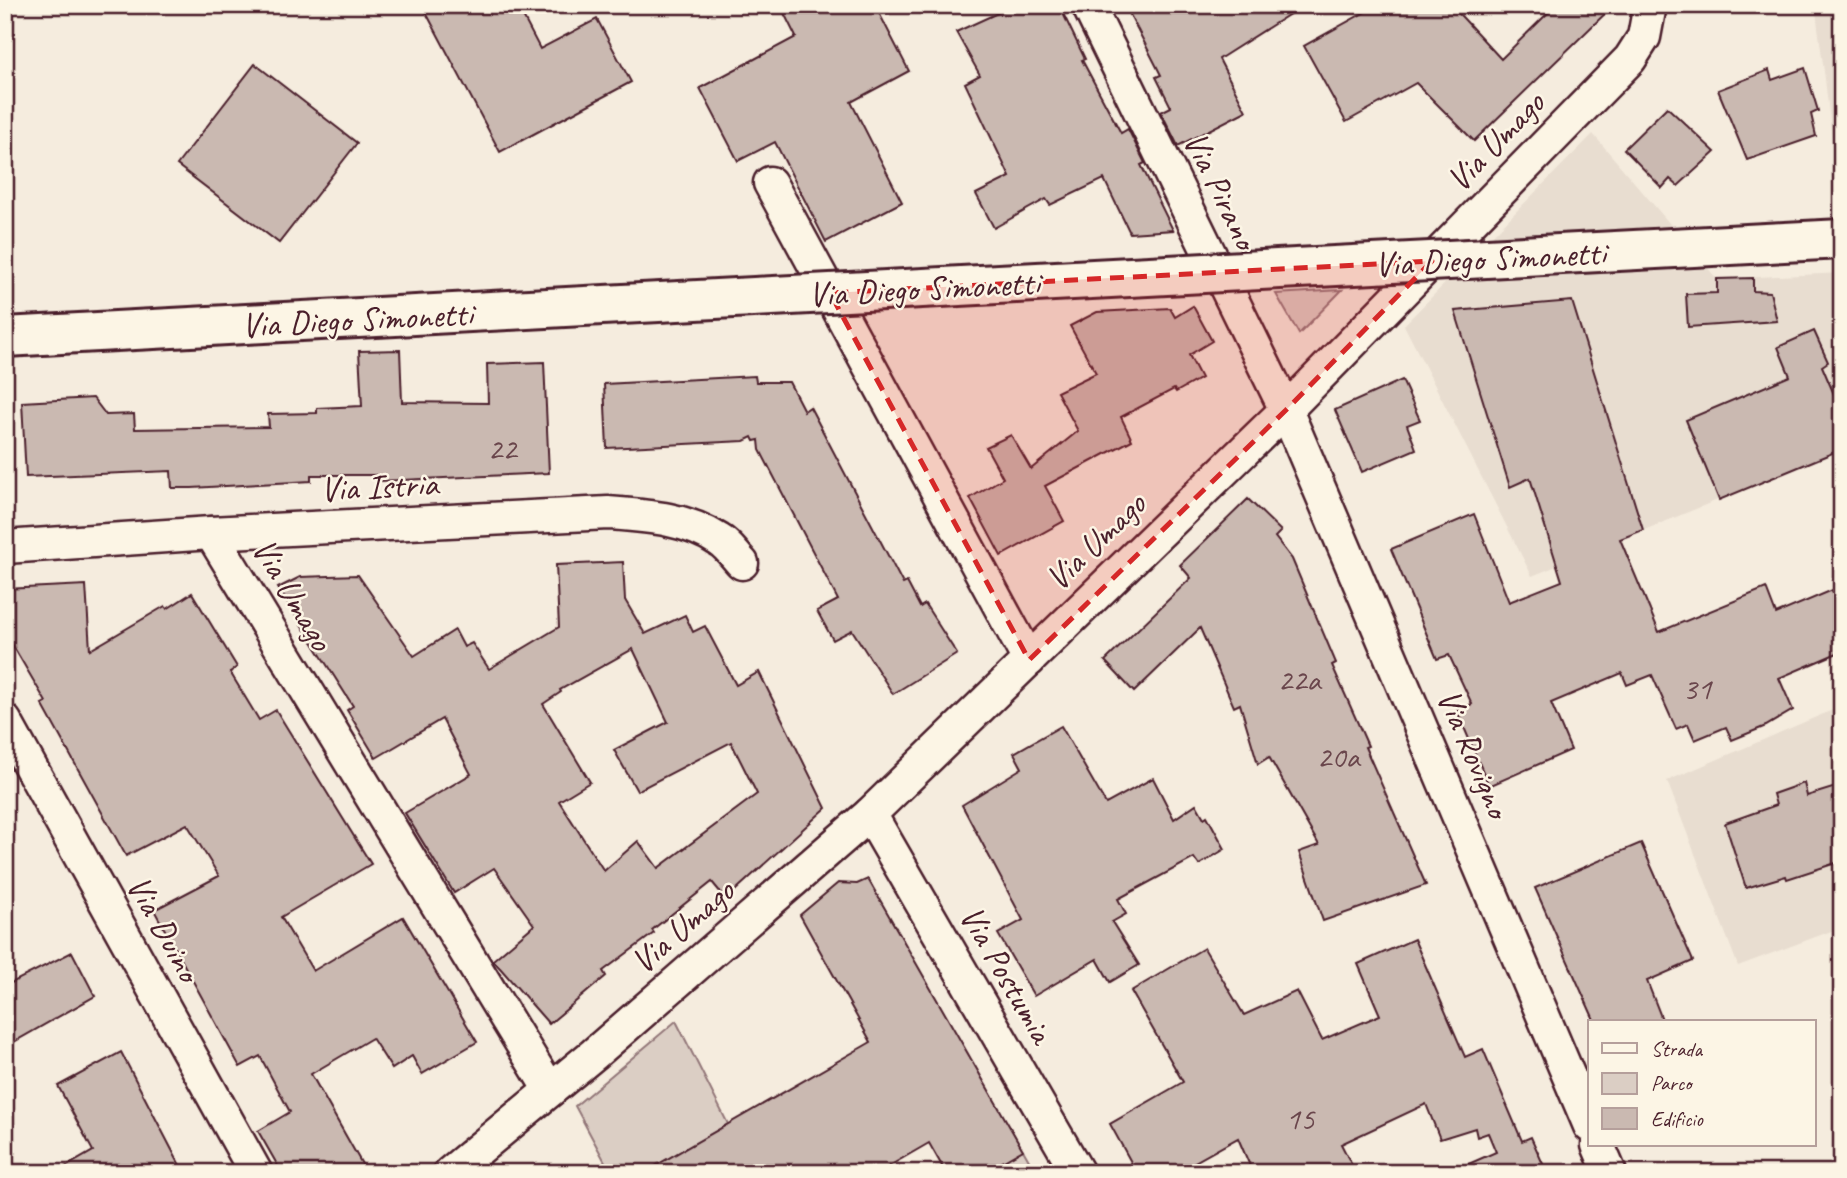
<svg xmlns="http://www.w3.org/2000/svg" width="1847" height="1178" font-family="Caveat,sans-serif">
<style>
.built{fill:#e8ddd0}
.green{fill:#dbcec4;stroke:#927678;stroke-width:2}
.building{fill:#cab9b1;stroke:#4a1f2b;stroke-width:2;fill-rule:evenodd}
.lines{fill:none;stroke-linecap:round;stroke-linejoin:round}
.minor-casing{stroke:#4a1f2b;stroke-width:37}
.secondary-casing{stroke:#4a1f2b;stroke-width:44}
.minor{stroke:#fcf5e5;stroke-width:32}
.secondary{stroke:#fcf5e5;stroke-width:38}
.secondary-bridge-casing{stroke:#4a1f2b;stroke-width:44;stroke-linecap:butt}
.secondary-bridge{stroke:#fcf5e5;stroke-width:38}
.marked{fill:#d62828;fill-opacity:0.2;stroke:#d62828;stroke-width:5;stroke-dasharray:14 9;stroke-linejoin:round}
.labels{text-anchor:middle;stroke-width:5;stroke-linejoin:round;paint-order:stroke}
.number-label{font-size:32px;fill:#6a464c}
.street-label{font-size:35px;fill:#4a1f2b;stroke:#fcf5e5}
</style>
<rect width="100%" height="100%" fill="#f5ecde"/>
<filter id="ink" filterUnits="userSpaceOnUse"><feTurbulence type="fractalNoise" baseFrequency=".0143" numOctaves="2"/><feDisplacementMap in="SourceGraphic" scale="14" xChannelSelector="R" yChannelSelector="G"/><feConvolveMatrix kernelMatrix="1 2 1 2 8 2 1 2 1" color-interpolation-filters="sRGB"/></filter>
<g filter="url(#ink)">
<g class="built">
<polygon points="1815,5 1842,5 1842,224 1825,79"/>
<polygon points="1593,134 1717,279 1842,273 1842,449 1532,576 1404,325"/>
<polygon points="1842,706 1842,927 1738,966 1667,781"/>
</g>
<g class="green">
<polygon points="1342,290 1299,334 1276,294"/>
<polygon points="676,1021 728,1124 643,1173 611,1173 575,1106"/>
<polygon points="1023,1150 1036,1173 983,1173"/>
</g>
<g class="building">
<polygon points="422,5 517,5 540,49 597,19 631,82 500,152"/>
<polygon points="780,5 875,5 909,71 851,102 902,202 826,242 775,142 738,161 700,88 796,37"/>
<polygon points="1015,5 1059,5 1085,59 1082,60 1121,133 1128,129 1145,163 1141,165 1173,230 1130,233 1104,179 1050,205 1046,199 994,228 976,194 1010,177 965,83 980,75 956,32"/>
<polygon points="1125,5 1304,5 1219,59 1246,111 1178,146 1161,112 1171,107 1156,77 1161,75"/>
<polygon points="1378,5 1451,5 1501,59 1556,5 1614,5 1474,141 1416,83 1346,122 1304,46"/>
<polygon points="255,64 357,143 279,243 177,165"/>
<polygon points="1805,68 1818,111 1811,114 1816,136 1747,160 1718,90 1769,70 1772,80"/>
<polygon points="1667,107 1715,152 1678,186 1670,179 1662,188 1624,149"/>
<polygon points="1753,278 1753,291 1770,292 1777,321 1688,327 1686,294 1717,293 1717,279"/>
<polygon points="1572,301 1643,530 1620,539 1659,632 1766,588 1776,614 1842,586 1842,651 1779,678 1793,710 1766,726 1732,740 1726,727 1695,740 1688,724 1676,729 1652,675 1627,685 1622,673 1551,703 1571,750 1489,786 1457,711 1472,704 1449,655 1437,659 1391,549 1474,514 1509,602 1562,581 1530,478 1510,487 1455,311"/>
<polygon points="1193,306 1212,341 1189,355 1201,378 1176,392 1174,389 1121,417 1132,440 1045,486 1064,521 1001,556 970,498 1003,478 986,447 1011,435 1031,469 1078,431 1057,392 1096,373 1070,326 1097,312 1170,308 1175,317"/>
<polygon points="1814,331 1828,362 1822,366 1842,413 1842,449 1719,500 1686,420 1790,376 1778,347"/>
<polygon points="400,350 402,402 488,403 487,364 544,362 549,473 381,481 381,475 311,475 311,481 192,488 172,488 171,471 26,477 22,402 93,398 106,415 134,414 135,429 269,427 268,414 317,413 317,408 362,406 359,351"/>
<polygon points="755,376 756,382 789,382 804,411 810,407 903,584 907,582 920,607 925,604 957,654 893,694 852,630 833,640 817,611 838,600 760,450 759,440 754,441 752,437 744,441 607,448 604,384"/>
<polygon points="1402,380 1420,420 1407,425 1416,449 1362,472 1335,410"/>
<polygon points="1248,499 1281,531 1275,537 1292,559 1336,663 1332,665 1368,746 1365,747 1426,885 1323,921 1299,852 1319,845 1269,757 1258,764 1240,704 1234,707 1200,628 1134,692 1105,661 1191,578 1180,565"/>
<path d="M623,562L625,600L645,634L685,615L693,632L705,626L736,685L759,672L826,808L726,899L712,882L652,930L654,933L603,971L606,976L549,1024L493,960L534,925L494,868L454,893L405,813L471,774L442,719L376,758L347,710L353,706L278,588L300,577L358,575L414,656L455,630L464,647L472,643L489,669L559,627L556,565ZM633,649L668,722L614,750L637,791L731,742L757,794L658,868L638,841L604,871L559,801L590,782L543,704L561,692L560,690Z"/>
<polygon points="86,585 90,650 165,606 167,609 192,593 237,667 230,672 259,720 276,710 371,864 281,917 313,971 403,917 477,1042 422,1074 412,1056 392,1069 372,1038 311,1074 367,1173 282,1173 258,1131 290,1112 260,1056 240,1067 154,910 219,876 187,824 126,856 42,704 46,702 12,644 5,645 5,589"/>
<polygon points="1061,726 1106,804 1153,778 1174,819 1196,804 1204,818 1207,816 1225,849 1199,865 1194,858 1118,899 1126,914 1112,922 1139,965 1110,982 1097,959 1034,996 998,934 1023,920 962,805 1022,768 1014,753"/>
<polygon points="1804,783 1807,796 1842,785 1842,861 1787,879 1786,876 1746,888 1725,823 1776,805 1773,794"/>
<polygon points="1641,843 1693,961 1647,981 1663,1022 1595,1022 1535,888"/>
<polygon points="868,879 1023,1150 983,1173 946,1173 929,1143 877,1173 643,1173 871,1042 800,915 838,883 857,884"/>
<polygon points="1414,939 1465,1057 1483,1049 1522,1141 1531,1137 1547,1173 1448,1173 1496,1152 1488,1133 1477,1137 1475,1128 1440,1139 1426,1104 1341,1144 1356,1173 1253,1173 1238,1138 1175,1173 1137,1173 1110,1124 1183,1082 1131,991 1204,948 1244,1015 1297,991 1322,1040 1380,1015 1358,964"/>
<polygon points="72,952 95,996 5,1047 5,986"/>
<polygon points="121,1052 184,1173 55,1173 93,1151 58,1086"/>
</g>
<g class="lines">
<g class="minor-casing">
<g id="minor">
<polyline points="1088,5 1286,410 1590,1126"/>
<polyline points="770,183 1029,660"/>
<polyline points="211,533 550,1090"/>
<path d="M5,547L211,533L608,513C647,516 686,518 719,540C728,545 735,556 742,563"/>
<polyline points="5,721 256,1173"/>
<polyline points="870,814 1078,1173"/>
<polyline points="1598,1145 1610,1173"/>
<polyline points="450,1173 594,1054 870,814 1286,410 1630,59 1644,37 1650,5"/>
</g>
</g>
<g class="secondary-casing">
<polyline id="secondary" points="5,337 209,326"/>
</g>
<use href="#minor" class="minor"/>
<use href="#secondary" class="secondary"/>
<g class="secondary-bridge-casing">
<polyline id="secondary-bridge" points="209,326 1842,239"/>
</g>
<use href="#secondary-bridge" class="secondary-bridge"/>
</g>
</g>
<path class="marked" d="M1432,261L1286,410L1029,660L830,293Z"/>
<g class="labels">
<g class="number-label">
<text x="502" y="459">22</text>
<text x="1299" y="690">22a</text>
<text x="1697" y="699">31</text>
<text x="1338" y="767">20a</text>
<text x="1300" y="1129">15</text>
</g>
<g class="street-label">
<text transform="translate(1495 141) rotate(-46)" y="12">Via Umago</text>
<text transform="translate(1221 190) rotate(64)" y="12">Via Pirano</text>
<text transform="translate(1490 258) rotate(-3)" y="12">Via Diego Simonetti</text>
<text transform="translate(924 288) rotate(-3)" y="12">Via Diego Simonetti</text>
<text transform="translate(357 319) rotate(-3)" y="12">Via Diego Simonetti</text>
<text transform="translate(379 486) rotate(-3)" y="12">Via Istria</text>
<text transform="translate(1095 541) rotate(-44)" y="12">Via Umago</text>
<text transform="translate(293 594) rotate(59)" y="12">Via Umago</text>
<text transform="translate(1474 753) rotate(67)" y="12">Via Rovigno</text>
<text transform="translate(682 926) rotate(-41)" y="12">Via Umago</text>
<text transform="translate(164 928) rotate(61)" y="12">Via Duino</text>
<text transform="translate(1007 974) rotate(60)" y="12">Via Postumia</text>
</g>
</g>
<rect width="1847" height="1178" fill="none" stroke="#fcf5e5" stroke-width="28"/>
<rect x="14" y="14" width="1819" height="1150" fill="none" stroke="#4a1f2b" stroke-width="2.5" filter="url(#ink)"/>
<rect x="1588" y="1020" width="228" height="126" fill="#fcf5e5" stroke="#b59f9b" stroke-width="2"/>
<rect x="1602" y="1043" width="35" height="10" fill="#fcf5e5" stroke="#b59f9b" stroke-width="2"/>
<text x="1651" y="1056" font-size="21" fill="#4a1f2b">Strada</text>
<rect x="1602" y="1073" width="35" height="21" fill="#dbcec4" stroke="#b59f9b" stroke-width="2"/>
<text x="1651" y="1090" font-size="21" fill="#4a1f2b">Parco</text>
<rect x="1602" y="1108" width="35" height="21" fill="#cab9b1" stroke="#b59f9b" stroke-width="2"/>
<text x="1651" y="1126" font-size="21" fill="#4a1f2b">Edificio</text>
</svg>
